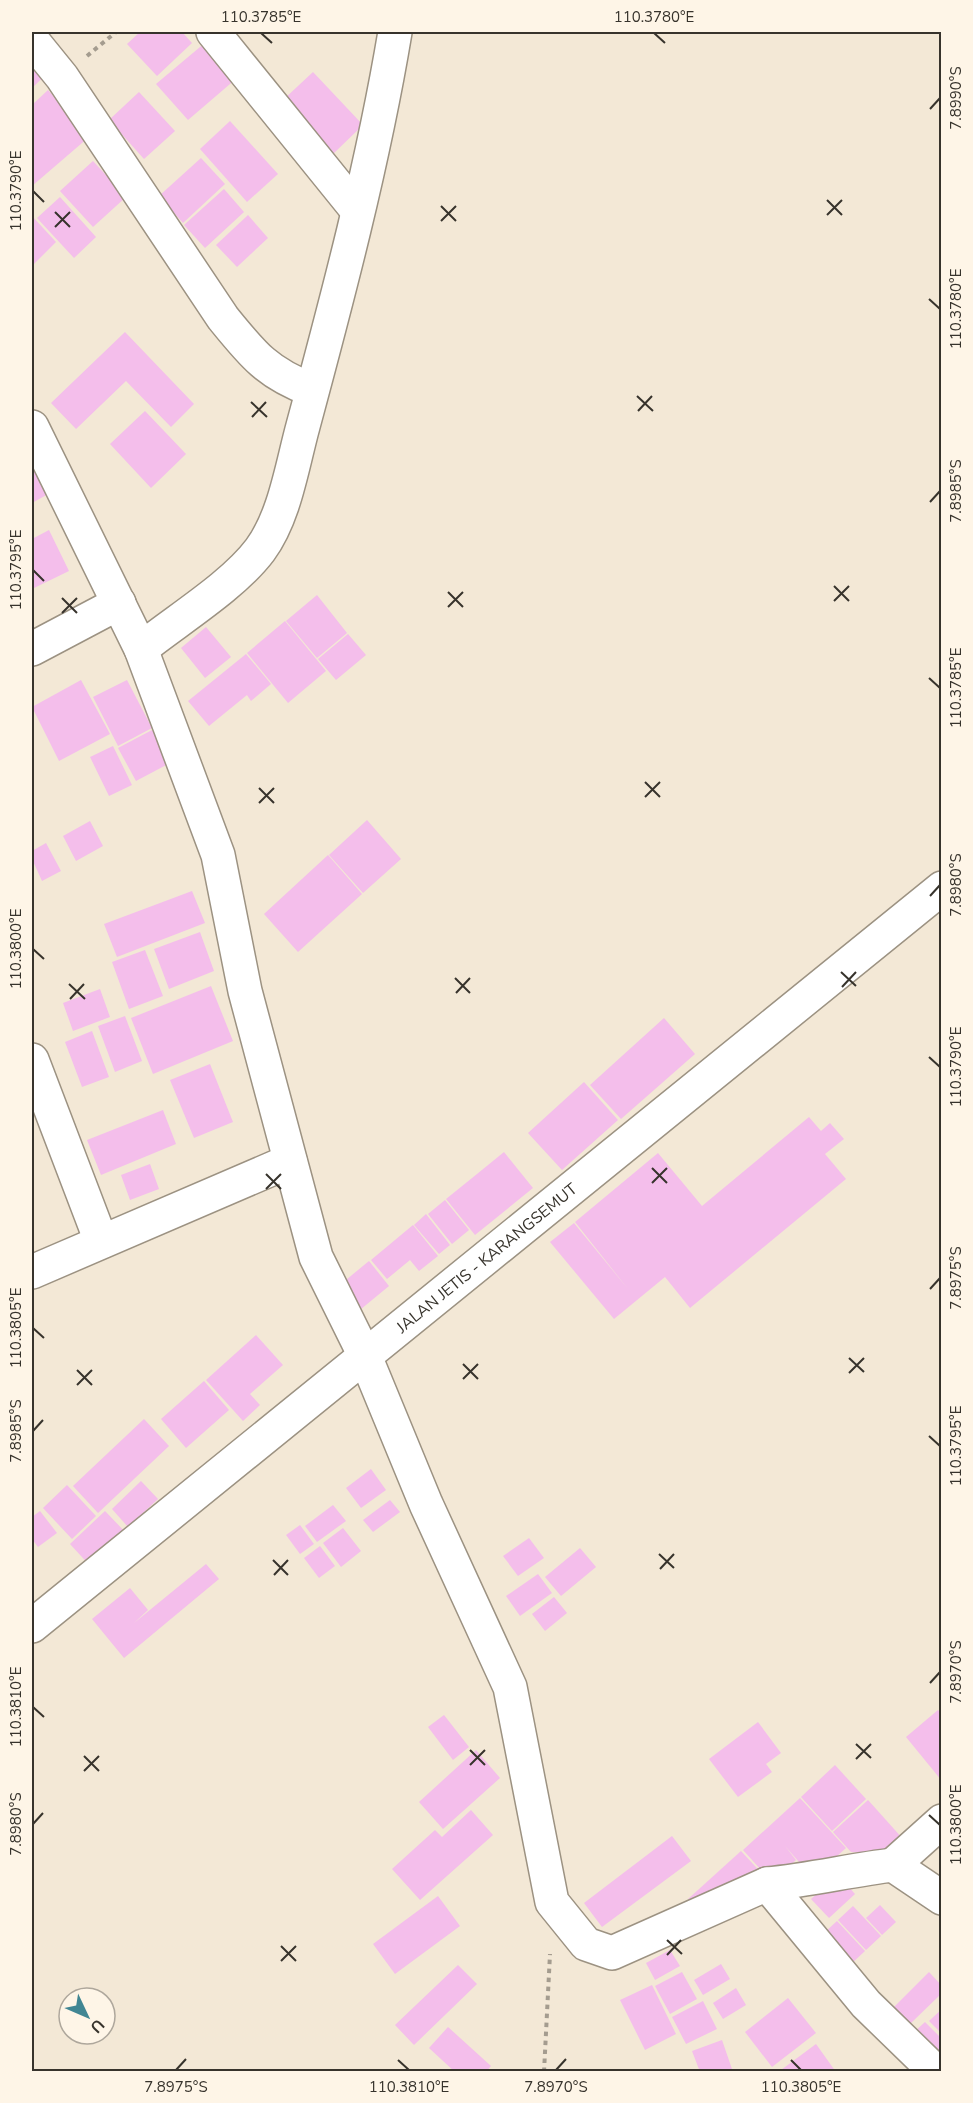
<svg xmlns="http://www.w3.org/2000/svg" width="973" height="2103" font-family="'Nunito Sans',sans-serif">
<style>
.building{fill:#f4beeb}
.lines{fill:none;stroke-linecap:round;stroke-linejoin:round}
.street-casing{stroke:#9c9282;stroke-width:36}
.secondary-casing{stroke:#9c9282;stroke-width:36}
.path{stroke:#a49c8f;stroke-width:4;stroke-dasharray:4.5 4.5;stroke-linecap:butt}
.street{stroke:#fff;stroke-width:33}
.secondary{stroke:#fff;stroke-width:33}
.ticks{fill:none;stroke:#37332c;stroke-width:2}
.labels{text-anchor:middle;stroke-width:5;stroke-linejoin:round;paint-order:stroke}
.street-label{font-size:16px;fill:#37332c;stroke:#fef5e7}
.neatline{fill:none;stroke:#37332c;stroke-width:2}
.ticks-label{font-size:15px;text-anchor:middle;fill:#37332c}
</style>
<rect width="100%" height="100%" fill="#f3e8d6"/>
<g class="building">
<polygon points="140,32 182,32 192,43 157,76 127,44"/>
<polygon points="206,42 237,78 188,120 156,84"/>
<polygon points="32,49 51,70 32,88"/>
<polygon points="313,72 363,125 333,154 283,100"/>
<polygon points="48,90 89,137 32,186 32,105"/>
<polygon points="139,92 175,131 144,159 109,120"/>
<polygon points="230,121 278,174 247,202 200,149"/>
<polygon points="201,158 225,184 183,223 159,196"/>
<polygon points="93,161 126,197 93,227 60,191"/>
<polygon points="224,189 244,212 205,248 184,225"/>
<polygon points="60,197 96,237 74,258 37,218"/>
<polygon points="248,215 268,238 237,267 216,245"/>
<polygon points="32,216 56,242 32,266"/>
<polygon points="125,332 194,404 171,427 126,381 76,429 51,403"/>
<polygon points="145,411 186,454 151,488 110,444"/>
<polygon points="32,457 50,493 32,503"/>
<polygon points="49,530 69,571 32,589 32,539"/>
<polygon points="317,595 347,633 317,658 286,621"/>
<polygon points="285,621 326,671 288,703 247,653"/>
<polygon points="206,627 231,657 205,678 181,648"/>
<polygon points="348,634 366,655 336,680 318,659"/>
<polygon points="246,654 271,684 251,701 247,695 209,726 188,701"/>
<polygon points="81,680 110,734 59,761 32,707"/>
<polygon points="127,680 152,728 118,746 93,697"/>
<polygon points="152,730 170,763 136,781 118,748"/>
<polygon points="113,746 132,785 109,796 90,757"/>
<polygon points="367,820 401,859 363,893 329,855"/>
<polygon points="90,821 103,846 76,861 63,836"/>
<polygon points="46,843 61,871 42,881 32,859 32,851"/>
<polygon points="328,855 362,894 298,952 264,914"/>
<polygon points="192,891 205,923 117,957 104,924"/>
<polygon points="200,932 214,971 169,989 154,949"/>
<polygon points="145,950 163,996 129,1009 112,962"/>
<polygon points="211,986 233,1041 153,1074 131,1018"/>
<polygon points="100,989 110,1017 73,1031 63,1003"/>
<polygon points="125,1016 142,1061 115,1072 98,1026"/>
<polygon points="664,1018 695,1054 621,1119 590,1085"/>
<polygon points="92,1031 109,1077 82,1087 65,1042"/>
<polygon points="210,1064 233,1122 194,1138 170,1080"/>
<polygon points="584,1082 618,1120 562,1170 528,1133"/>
<polygon points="163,1110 176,1144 101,1175 87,1140"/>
<polygon points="809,1117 821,1131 830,1123 844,1139 825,1154 846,1179 690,1308 665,1277 614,1319 550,1242 574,1223 628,1289 575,1222 658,1153 702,1206"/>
<polygon points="504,1152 533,1188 475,1235 446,1199 477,1174 492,1192 477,1174"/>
<polygon points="150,1164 159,1189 130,1200 121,1175"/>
<polygon points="445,1200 469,1230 452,1244 428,1214"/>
<polygon points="426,1214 450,1245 439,1254 414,1225"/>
<polygon points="413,1225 438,1256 419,1271 410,1260 387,1279 371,1260"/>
<polygon points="369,1261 389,1286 355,1314 335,1289"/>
<polygon points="256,1335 283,1365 250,1394 260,1405 243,1421 206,1380"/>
<polygon points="204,1381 229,1410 186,1448 161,1419"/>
<polygon points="144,1419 169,1446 98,1513 73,1486"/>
<polygon points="371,1469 386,1490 361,1508 346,1488"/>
<polygon points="141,1481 158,1499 128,1527 112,1509"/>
<polygon points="67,1485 96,1516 72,1539 43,1508"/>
<polygon points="390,1500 400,1512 373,1532 363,1520"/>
<polygon points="333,1505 346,1521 317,1542 305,1526"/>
<polygon points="40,1511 57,1533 38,1547 32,1539 32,1517"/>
<polygon points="105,1511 129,1536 93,1569 70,1544"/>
<polygon points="300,1525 314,1544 300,1554 286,1535"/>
<polygon points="343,1528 361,1551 341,1567 323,1543"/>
<polygon points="529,1538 544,1558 518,1576 503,1556"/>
<polygon points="320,1546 335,1566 319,1578 304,1558"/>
<polygon points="580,1548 596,1567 561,1596 545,1577"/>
<polygon points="206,1564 219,1579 124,1658 92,1619 130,1588 148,1610 134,1623"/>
<polygon points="538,1574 552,1593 520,1616 506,1596"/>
<polygon points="554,1597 567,1613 545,1631 532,1614"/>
<polygon points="938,1710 942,1714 942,1781 906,1737"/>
<polygon points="444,1715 469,1747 453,1760 428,1727"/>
<polygon points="758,1722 781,1753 766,1764 772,1772 738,1797 709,1759"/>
<polygon points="476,1750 500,1778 443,1829 419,1802"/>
<polygon points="835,1765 866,1799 832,1831 801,1797"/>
<polygon points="800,1798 846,1848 813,1878 785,1846 796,1860 772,1882 743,1850"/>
<polygon points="868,1800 903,1839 887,1854 851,1852 833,1832"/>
<polygon points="471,1810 493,1835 420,1900 392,1869 435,1830 442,1837"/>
<polygon points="672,1836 691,1861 602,1927 584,1903"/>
<polygon points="741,1851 766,1878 695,1907 688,1899"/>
<polygon points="838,1875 855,1894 829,1918 811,1899"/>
<polygon points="438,1896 460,1926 395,1974 373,1944"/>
<polygon points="880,1905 896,1922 882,1935 866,1918"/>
<polygon points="853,1906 881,1936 866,1950 838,1920"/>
<polygon points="837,1921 865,1951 851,1964 823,1934"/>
<polygon points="670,1950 680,1966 655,1980 646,1963"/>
<polygon points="721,1964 730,1979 703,1995 694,1980"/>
<polygon points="458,1965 477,1984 414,2045 395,2025"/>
<polygon points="682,1972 697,1999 670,2014 655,1986"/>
<polygon points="929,1972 942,1986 942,1993 910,2024 894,2007"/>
<polygon points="652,1985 676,2034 645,2050 620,2000"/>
<polygon points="736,1988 746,2005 723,2019 713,2003"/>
<polygon points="788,1998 816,2033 772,2067 745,2032"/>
<polygon points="703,2001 717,2029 686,2044 672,2017"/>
<polygon points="942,2009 942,2034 929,2021"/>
<polygon points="925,2022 942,2039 942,2053 936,2059 912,2034"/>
<polygon points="448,2027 491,2066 486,2072 455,2072 429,2048"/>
<polygon points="722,2040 733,2072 700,2072 692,2051"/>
<polygon points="816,2044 836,2072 782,2072 781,2070"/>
</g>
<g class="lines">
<g class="street-casing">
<g id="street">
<polyline points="213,32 357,210"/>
<path d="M32,40L62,77L223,318C253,355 267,373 312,390"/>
<polyline points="32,427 141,649 218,855 245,991 316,1257 365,1356 426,1504 510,1687 552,1902 586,1944 612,1953 767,1884 866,2004 936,2072"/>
<polyline points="32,649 119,603"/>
<path d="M141,649C177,620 233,586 260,550C285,516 292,466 303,426C338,296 373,164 395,32"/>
<polyline points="32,1060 101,1241"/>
<polyline points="32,1272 290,1161"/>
<polyline points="893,1865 942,1821"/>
<path d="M767,1884C810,1880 851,1870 893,1865L942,1898"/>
</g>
</g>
<g class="secondary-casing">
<g id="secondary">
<path id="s1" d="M32,1626L942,888"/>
</g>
</g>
<g class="path">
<polyline points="87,56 116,32"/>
<polyline points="544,2072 550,1954"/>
</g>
<use href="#street" class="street"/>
<use href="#secondary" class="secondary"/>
</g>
<path class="ticks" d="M261,33L272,43M654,33L665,43M930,109L940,98M33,191L44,202M827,200L842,215M441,206L456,221M55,212L70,227M827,215L842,200M441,221L456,206M55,227L70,212M929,299L940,309M637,396L653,411M251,402L267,417M638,411L652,396M252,417L266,402M930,502L940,491M33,570L44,581M834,586L849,601M448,592L463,607M62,598L77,613M834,601L849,586M448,607L463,592M62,613L77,598M929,678L940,688M645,782L660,797M259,788L274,803M645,797L660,782M259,803L274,788M930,896L940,885M33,949L44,959M841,972L856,986M455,978L470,993M69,984L85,999M842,987L856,972M456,993L470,978M70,999L84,984M929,1057L940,1067M652,1168L667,1183M266,1174L281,1189M652,1183L667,1168M266,1189L281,1174M930,1289L940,1278M33,1328L44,1338M849,1358L864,1372M463,1364L478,1379M77,1370L92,1385M849,1373L864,1358M463,1379L478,1364M77,1385L92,1370M33,1431L43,1420M929,1436L940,1446M659,1554L674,1568M273,1560L288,1575M660,1569L674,1554M274,1575L288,1560M930,1683L940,1672M33,1707L44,1717M856,1744L871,1758M470,1750L485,1765M84,1756L99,1771M856,1759L871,1744M470,1765L485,1750M84,1771L99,1756M929,1815L940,1825M33,1824L43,1813M667,1940L682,1954M281,1946L296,1961M667,1955L681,1940M281,1961L296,1946M398,2060L409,2070M791,2060L801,2070M176,2070L186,2059M556,2070L566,2059"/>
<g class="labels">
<g class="street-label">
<text dy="6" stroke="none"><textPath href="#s1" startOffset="585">JALAN JETIS - KARANGSEMUT</textPath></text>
</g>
</g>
<rect width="973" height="2103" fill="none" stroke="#fef5e7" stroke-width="66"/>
<g transform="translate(87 2016) rotate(134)"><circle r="28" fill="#fef5e7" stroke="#aea79c" stroke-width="1.5"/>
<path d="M0-4.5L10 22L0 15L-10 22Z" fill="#418693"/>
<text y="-9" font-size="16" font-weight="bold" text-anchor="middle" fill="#37332c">U</text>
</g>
<rect x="33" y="33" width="907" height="2037" class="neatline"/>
<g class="ticks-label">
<text x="261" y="22">110.3785°E</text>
<text x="654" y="22">110.3780°E</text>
<text transform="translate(956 98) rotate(-90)" y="5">7.8990°S</text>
<text transform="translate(16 191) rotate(-90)" y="5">110.3790°E</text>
<text transform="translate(956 309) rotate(-90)" y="5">110.3780°E</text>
<text transform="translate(956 491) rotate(-90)" y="5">7.8985°S</text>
<text transform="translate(16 570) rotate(-90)" y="5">110.3795°E</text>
<text transform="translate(956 688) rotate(-90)" y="5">110.3785°E</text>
<text transform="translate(956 885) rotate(-90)" y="5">7.8980°S</text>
<text transform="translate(16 949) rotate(-90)" y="5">110.3800°E</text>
<text transform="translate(956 1067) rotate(-90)" y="5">110.3790°E</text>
<text transform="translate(956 1278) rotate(-90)" y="5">7.8975°S</text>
<text transform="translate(16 1328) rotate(-90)" y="5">110.3805°E</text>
<text transform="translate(16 1431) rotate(-90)" y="5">7.8985°S</text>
<text transform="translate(956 1446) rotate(-90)" y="5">110.3795°E</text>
<text transform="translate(956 1672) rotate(-90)" y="5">7.8970°S</text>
<text transform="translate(16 1707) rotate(-90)" y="5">110.3810°E</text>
<text transform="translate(16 1824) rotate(-90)" y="5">7.8980°S</text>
<text transform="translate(956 1825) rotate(-90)" y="5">110.3800°E</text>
<text x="176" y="2092">7.8975°S</text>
<text x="409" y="2092">110.3810°E</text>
<text x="556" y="2092">7.8970°S</text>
<text x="801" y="2092">110.3805°E</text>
</g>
</svg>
